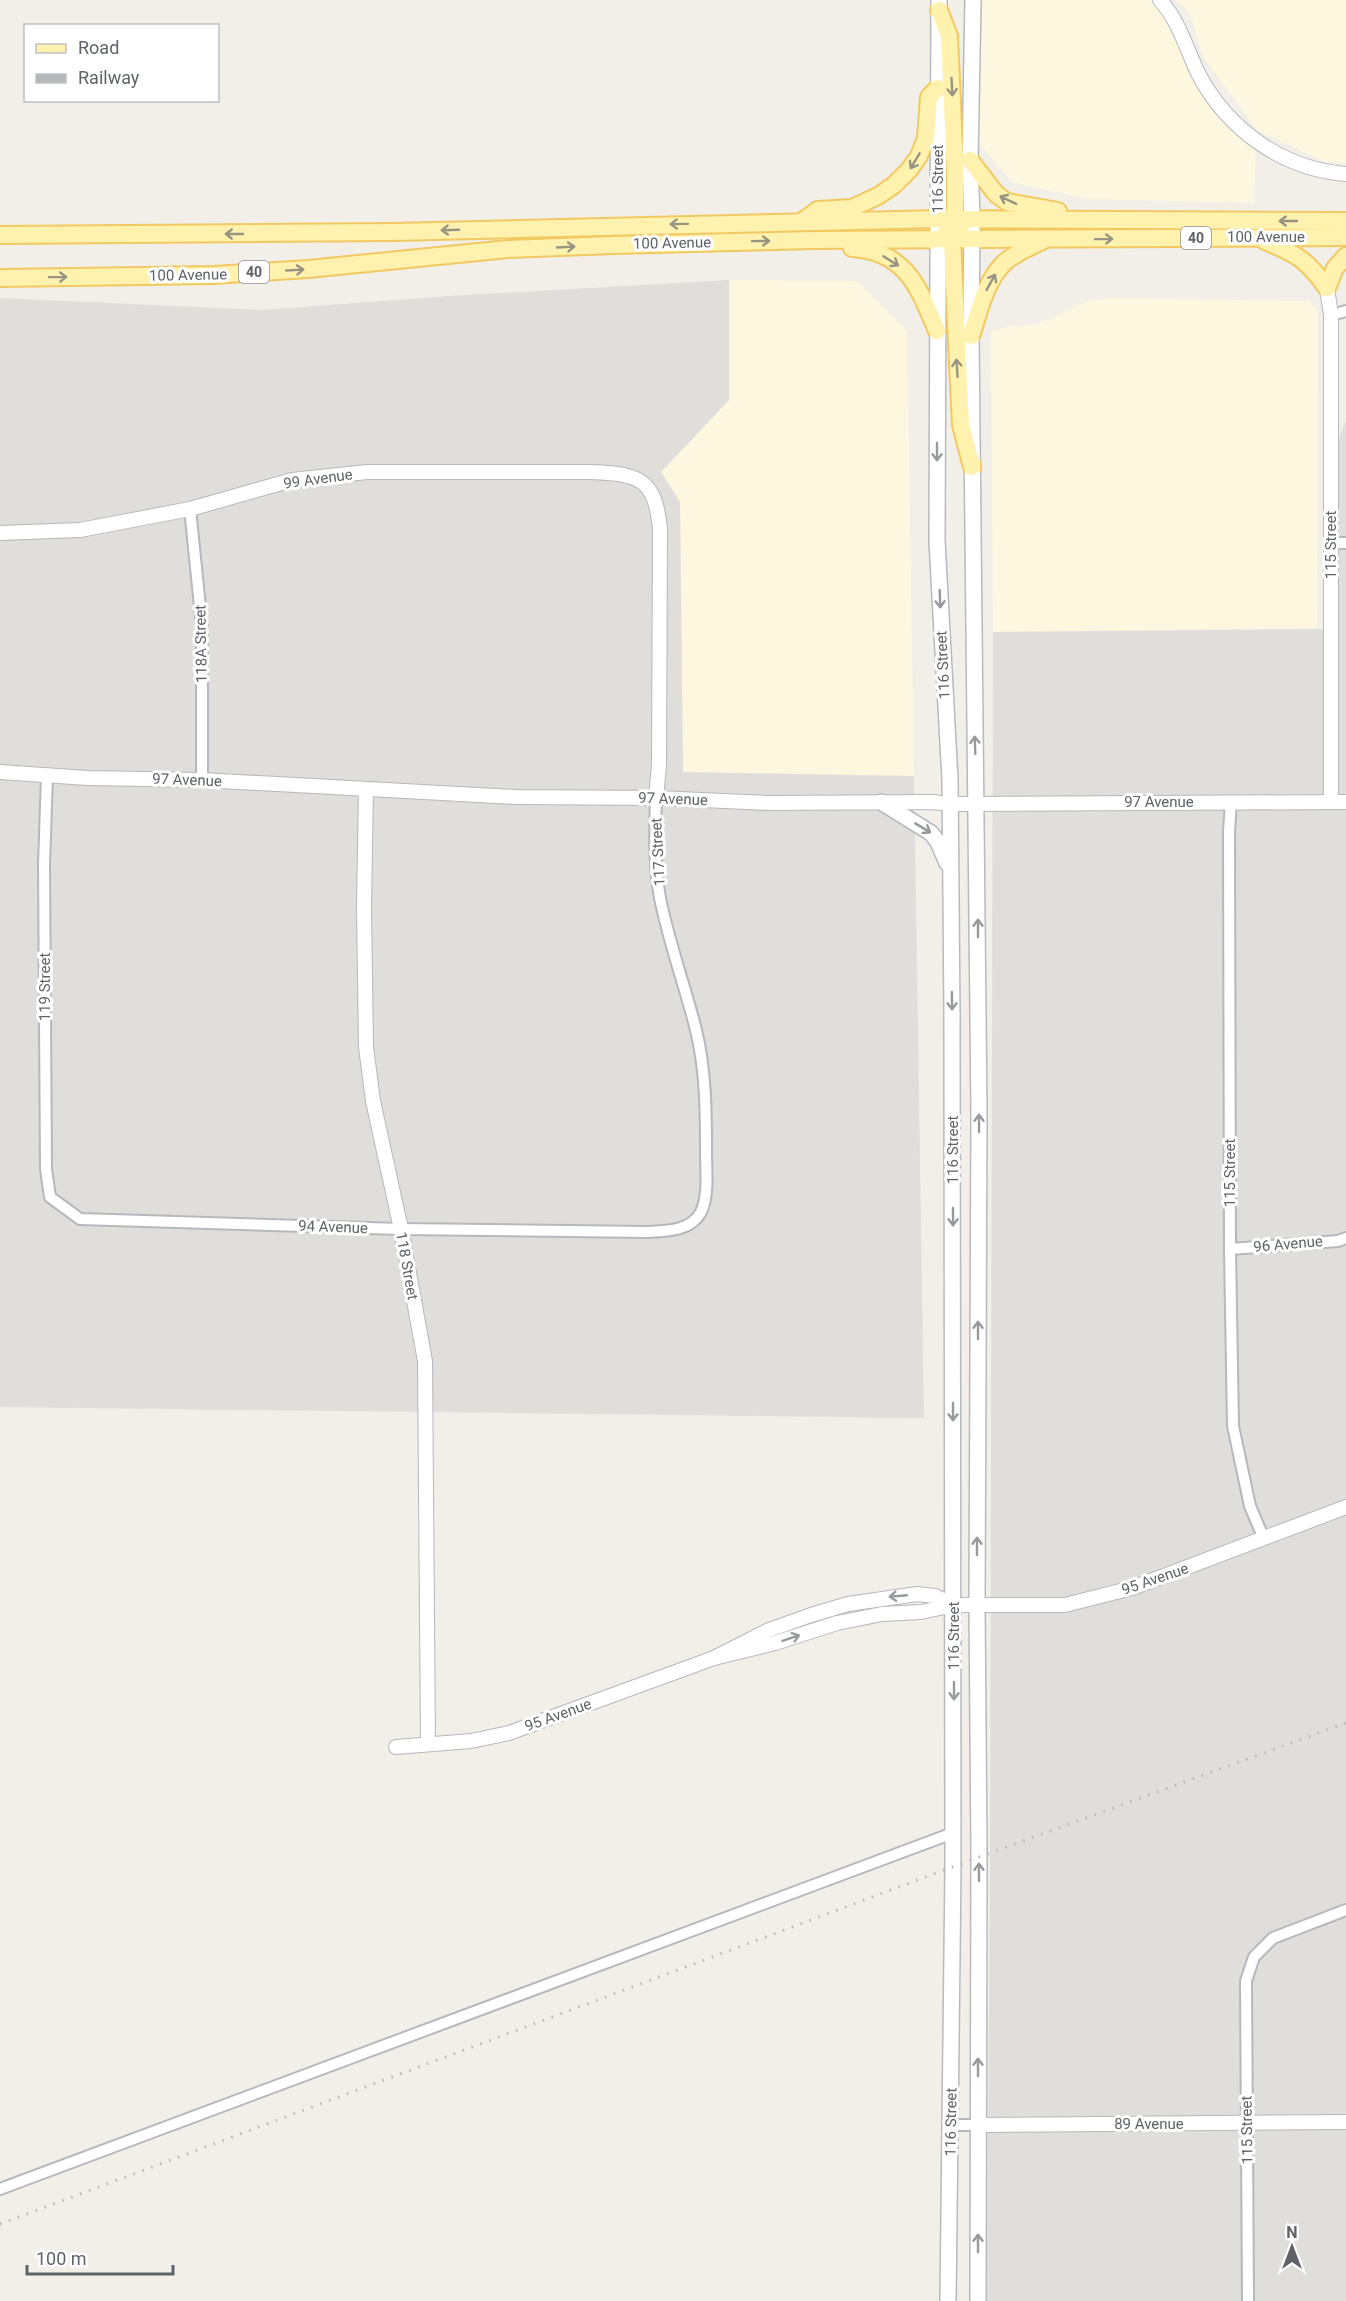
<svg xmlns="http://www.w3.org/2000/svg" width="1346" height="2301" font-family="Roboto,sans-serif">
<style>
.commercial{fill:#fef7e0}
.industrial{fill:#e0deda}
.lines{fill:none;stroke-linecap:round;stroke-linejoin:round}
.minor-casing{stroke:#b5b8bc;stroke-width:14}
.tertiary-casing{stroke:#b5b8bc;stroke-width:16}
.secondary-casing{stroke:#b6babf;stroke-width:18}
.primary-casing{stroke:#f2c960;stroke-width:20}
.minor{stroke:#fff;stroke-width:10}
.tertiary{stroke:#fff;stroke-width:14}
.secondary{stroke:#fff;stroke-width:15}
.primary{stroke:#fff2af;stroke-width:16}
.rail{stroke:#b6b7b8;stroke-width:3;stroke-dasharray:1.5 8;stroke-linecap:butt}
.oneway{stroke:#979581}
.oneway2{stroke:#979a9d}
.labels{text-anchor:middle;stroke-width:6;stroke-linejoin:round;paint-order:stroke}
.shield{fill:#fff;stroke:#8f9295;stroke-width:1.5}
.shield-label{font-size:14px;font-weight:bold;fill:#5f6368}
.street-label{font-size:15px;fill:#5f6368;stroke:#fff}
</style>
<rect width="100%" height="100%" fill="#f1efe8"/>
<g class="commercial">
<polygon points="973,0 1160,0 1197,71 1256,140 1254,203 1087,199 1012,182 971,134"/>
<polygon points="1176,0 1346,0 1346,163 1325,162 1257,130 1203,57 1190,13"/>
<polygon points="729,280 857,281 907,331 914,776 683,773 680,502 661,472 729,400"/>
<polygon points="1106,298 1309,301 1318,311 1317,628 993,632 991,332 1009,326 1036,325 1086,302"/>
</g>
<g class="industrial">
<polygon points="729,280 729,400 661,472 680,502 683,772 914,776 924,1418 0,1407 0,298 262,310 450,296"/>
<polygon points="1346,421 1346,2301 987,2301 990,1868 993,632 1339,629 1337,443"/>
</g>
<g class="lines">
<g class="minor-casing">
<g id="minor">
<polyline points="1331,315 1346,311"/>
<polyline points="190,509 202,626 202,780"/>
<polyline points="1331,543 1346,543"/>
<path d="M47,776L44,864L46,1169L50,1197L80,1219L401,1229L648,1232C667,1231 691,1231 701,1212C709,1195 706,1171 706,1153C706,1112 706,1071 696,1030C685,986 669,943 660,898C654,865 655,831 656,798"/>
<polyline points="1231,802 1229,831 1230,1249 1233,1426 1250,1506 1264,1539"/>
<polyline points="1230,1249 1338,1241 1346,1238"/>
<polyline points="952,2125 978,2125"/>
<polyline points="0,2189 953,1833"/>
<polyline points="1248,2301 1246,1981 1254,1957 1273,1938 1346,1910"/>
</g>
</g>
<g class="tertiary-casing">
<g id="tertiary">
<path d="M1160,0C1179,21 1186,48 1198,73C1227,129 1282,169 1346,174"/>
<polyline points="1327,288 1331,315 1331,802"/>
<path d="M0,533L80,530L190,509L292,480L367,472H591C639,474 655,478 660,529L659,765L656,798"/>
<polyline points="0,772 87,778 202,780 516,797 656,798 768,803 933,802 949,804 1346,802"/>
<polyline points="366,789 364,906 366,1047 373,1101 401,1229 425,1361 428,1744"/>
<polyline points="714,1658 775,1643 837,1623 882,1614 921,1612 954,1605 1065,1605 1132,1588 1346,1507"/>
<polyline points="396,1747 471,1741 509,1733 714,1658 769,1630 811,1615 848,1604 917,1594 935,1596 954,1605"/>
<polyline points="978,2125 1346,2122"/>
</g>
</g>
<g class="secondary-casing">
<g id="secondary">
<polyline points="939,0 937,541 950,780 952,1017 953,1867 948,2301"/>
<polyline points="973,0 970,160 972,219 971,336 979,1114 977,1604 979,1857 978,2301"/>
<polyline points="881,802 931,833 938,842 947,863"/>
</g>
</g>
<g class="primary-casing">
<g id="primary">
<polyline points="939,10 949,36 955,171 955,219 961,227"/>
<polyline points="970,160 996,194 1007,202 1058,211"/>
<polyline points="801,222 818,210 852,208 878,196 894,185 909,170 919,156 926,138 929,97 938,88"/>
<polyline points="946,232 952,240 961,425 972,467"/>
<polyline points="0,235 393,232 938,219 1346,221"/>
<path d="M1265,241C1297,254 1307,260 1327,288"/>
<path d="M852,248C906,251 919,288 937,331"/>
<polyline points="0,278 214,275 308,269 508,249 613,245 816,240 1346,237"/>
<polyline points="1327,288 1335,268 1346,256"/>
<path d="M971,336C979,312 985,281 1005,262C1015,253 1030,247 1042,241"/>
</g>
</g>
<use href="#minor" class="minor"/>
<use href="#tertiary" class="tertiary"/>
<use href="#secondary" class="secondary"/>
<use href="#primary" class="primary"/>
<polyline class="rail" points="0,2224 979,1857 1346,1723"/>
</g>
<defs><path id="oneway-shaft" d="M-6 0H5M1.5-3L5.5 0L1.5 3" fill="none" stroke-width="1.6" stroke-linecap="round" stroke-linejoin="round" transform="scale(1.5)"/></defs>
<g class="oneway">
<use href="#oneway-shaft" transform="translate(952 87) rotate(87)"/>
<use href="#oneway-shaft" transform="translate(915 161) rotate(121)"/>
<use href="#oneway-shaft" transform="translate(1008 200) rotate(-155)"/>
<use href="#oneway-shaft" transform="translate(1288 221) rotate(-180)"/>
<use href="#oneway-shaft" transform="translate(679 224) rotate(179)"/>
<use href="#oneway-shaft" transform="translate(450 230) rotate(178)"/>
<use href="#oneway-shaft" transform="translate(234 234) rotate(180)"/>
<use href="#oneway-shaft" transform="translate(1104 239) rotate(-1)"/>
<use href="#oneway-shaft" transform="translate(761 241) rotate(-1)"/>
<use href="#oneway-shaft" transform="translate(566 247) rotate(-3)"/>
<use href="#oneway-shaft" transform="translate(891 261) rotate(32)"/>
<use href="#oneway-shaft" transform="translate(295 270) rotate(-3)"/>
<use href="#oneway-shaft" transform="translate(58 277) rotate(-1)"/>
<use href="#oneway-shaft" transform="translate(991 282) rotate(-61)"/>
<use href="#oneway-shaft" transform="translate(957 368) rotate(-94)"/>
</g>
<g class="oneway2">
<use href="#oneway-shaft" transform="translate(937 452) rotate(90)"/>
<use href="#oneway-shaft" transform="translate(940 599) rotate(88)"/>
<use href="#oneway-shaft" transform="translate(975 745) rotate(-92)"/>
<use href="#oneway-shaft" transform="translate(923 828) rotate(31)"/>
<use href="#oneway-shaft" transform="translate(978 928) rotate(-90)"/>
<use href="#oneway-shaft" transform="translate(952 1001) rotate(89)"/>
<use href="#oneway-shaft" transform="translate(979 1123) rotate(-90)"/>
<use href="#oneway-shaft" transform="translate(953 1217) rotate(90)"/>
<use href="#oneway-shaft" transform="translate(978 1330) rotate(-90)"/>
<use href="#oneway-shaft" transform="translate(953 1412) rotate(90)"/>
<use href="#oneway-shaft" transform="translate(977 1546) rotate(-90)"/>
<use href="#oneway-shaft" transform="translate(898 1596) rotate(175)"/>
<use href="#oneway-shaft" transform="translate(791 1638) rotate(-18)"/>
<use href="#oneway-shaft" transform="translate(954 1691) rotate(90)"/>
<use href="#oneway-shaft" transform="translate(979 1872) rotate(-90)"/>
<use href="#oneway-shaft" transform="translate(978 2067) rotate(-90)"/>
<use href="#oneway-shaft" transform="translate(978 2243) rotate(-90)"/>
</g>
<g class="labels">
<g class="shield">
<rect x="1181" y="227" width="30" height="22" rx="4.5"/>
<rect x="239" y="261" width="30" height="22" rx="4.5"/>
</g>
<g class="shield-label">
<text x="1196" y="243">40</text>
<text x="254" y="277">40</text>
</g>
<g class="street-label">
<text transform="translate(938 179) rotate(-90)" y="5">116 Street</text>
<text x="1266" y="242">100 Avenue</text>
<text transform="translate(672 243) rotate(-1)" y="5">100 Avenue</text>
<text transform="translate(188 275) rotate(-1)" y="5">100 Avenue</text>
<text transform="translate(318 479) rotate(-8)" y="5">99 Avenue</text>
<text transform="translate(1331 545) rotate(-90)" y="5">115 Street</text>
<text transform="translate(201 644) rotate(-91)" y="5">118A Street</text>
<text transform="translate(943 665) rotate(-93)" y="5">116 Street</text>
<text transform="translate(187 780) rotate(2)" y="5">97 Avenue</text>
<text transform="translate(673 799) rotate(2)" y="5">97 Avenue</text>
<text x="1159" y="807">97 Avenue</text>
<text transform="translate(658 852) rotate(-93)" y="5">117 Street</text>
<text transform="translate(45 987) rotate(-90)" y="5">119 Street</text>
<text transform="translate(953 1150) rotate(-90)" y="5">116 Street</text>
<text transform="translate(1230 1173) rotate(-90)" y="5">115 Street</text>
<text transform="translate(333 1227) rotate(2)" y="5">94 Avenue</text>
<text transform="translate(1288 1244) rotate(-5)" y="5">96 Avenue</text>
<text transform="translate(407 1266) rotate(80)" y="5">118 Street</text>
<text transform="translate(1155 1579) rotate(-19)" y="5">95 Avenue</text>
<text transform="translate(954 1636) rotate(-90)" y="5">116 Street</text>
<text transform="translate(558 1715) rotate(-20)" y="5">95 Avenue</text>
<text transform="translate(951 2122) rotate(-89)" y="5">116 Street</text>
<text x="1149" y="2129">89 Avenue</text>
<text transform="translate(1247 2130) rotate(-91)" y="5">115 Street</text>
</g>
</g>
<rect x="24" y="24" width="195" height="78" fill="#ffffff" stroke="#bfc1c3" stroke-width="1.5"/>
<rect x="36" y="44" width="30" height="9" fill="#fff2af" stroke="#bfc1c3" stroke-width="1.5"/>
<text x="78" y="54" font-size="18" fill="#5f6368">Road</text>
<rect x="36" y="74" width="30" height="9" fill="#b6b7b8" stroke="#bfc1c3" stroke-width="1.5"/>
<text x="78" y="84" font-size="18" fill="#5f6368">Railway</text>
<g transform="translate(1292 2247)" stroke="#ffffff" stroke-width="4.5" paint-order="stroke">
<path d="M0-4.5L10 22L0 15L-10 22Z" fill="#5f6368"/>
<text y="-9" font-size="16" font-weight="bold" text-anchor="middle" fill="#5f6368">N</text>
</g>
<path d="M27 2265v9h146v-9" fill="none" stroke="#5f6368" stroke-width="3"/>
<text x="36" y="2265" font-size="18" fill="#5f6368" stroke="#ffffff" stroke-width="4.5" paint-order="stroke">100 m</text>
</svg>
